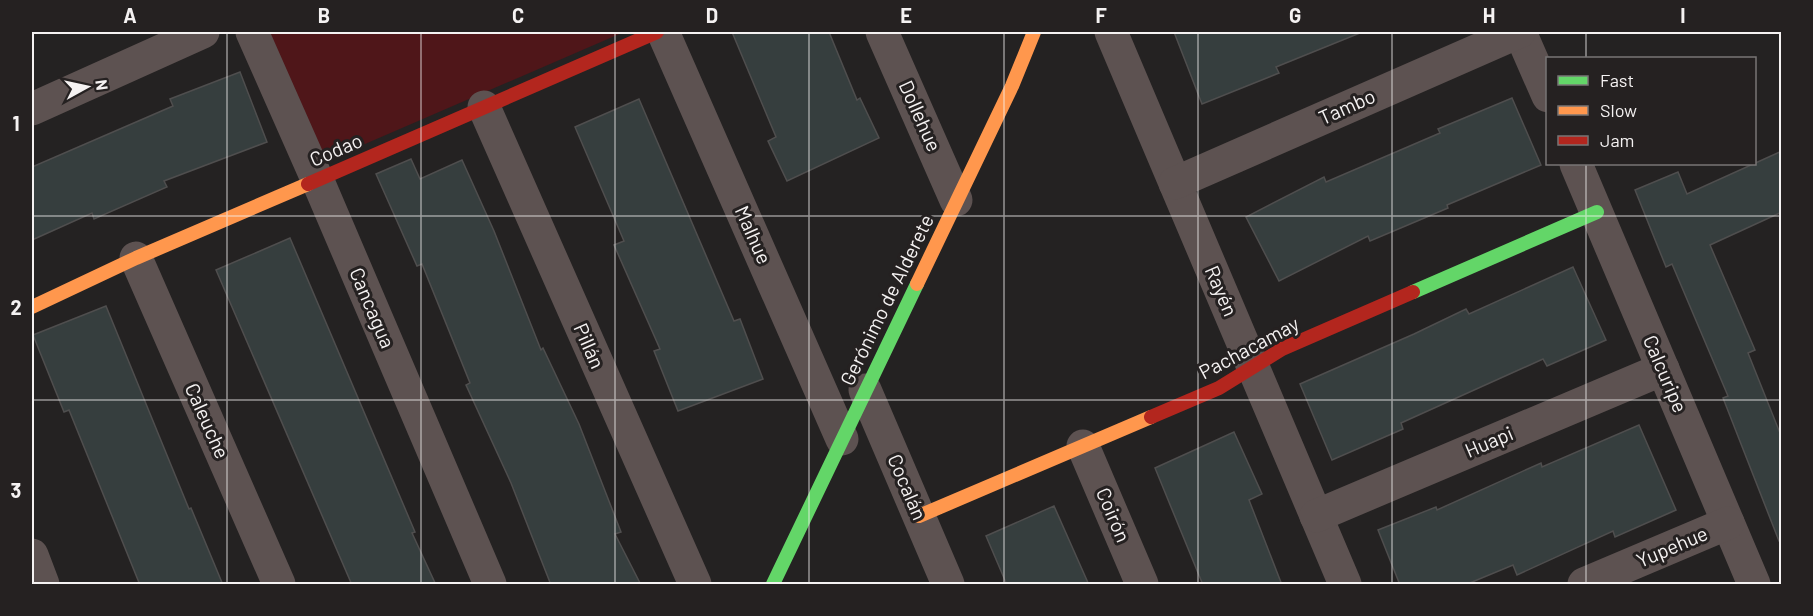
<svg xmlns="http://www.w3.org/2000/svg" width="1813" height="616" font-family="Barlow,sans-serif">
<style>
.green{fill:#4f1619}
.building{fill:#363e3e;stroke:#4f4e4e;stroke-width:1.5}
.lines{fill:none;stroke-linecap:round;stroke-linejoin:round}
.street{stroke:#5d5251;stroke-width:33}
.fast{stroke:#63d668;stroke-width:14}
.slow{stroke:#ff974d;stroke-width:14}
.jam{stroke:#b3261e;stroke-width:14}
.grid{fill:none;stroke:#f5f2f2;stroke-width:1.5;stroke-opacity:0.55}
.labels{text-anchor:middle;stroke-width:6;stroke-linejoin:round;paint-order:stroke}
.street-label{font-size:20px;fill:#f5f2f2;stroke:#252121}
.neatline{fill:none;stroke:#f5f2f2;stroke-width:2}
.grid-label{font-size:20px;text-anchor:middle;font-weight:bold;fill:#f5f2f2}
</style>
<rect width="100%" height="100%" fill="#242222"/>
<polygon class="green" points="265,32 624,32 335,157 317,155"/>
<g class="building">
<polygon points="732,32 829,32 857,100 860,98 879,138 787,181 768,141 776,137"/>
<polygon points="1174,32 1360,32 1360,33 1276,67 1279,73 1202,104"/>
<polygon points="240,72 267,142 164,181 167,187 94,219 92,213 32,240 32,167 173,106 170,99"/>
<polygon points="1512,98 1541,165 1447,205 1448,208 1370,241 1368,236 1279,281 1246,217 1324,177 1326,182 1440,133 1438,129"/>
<polygon points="639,99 734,321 740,319 763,379 678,411 654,351 660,349 614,245 624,241 575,127"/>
<polygon points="1782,151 1782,212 1710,245 1755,350 1748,353 1782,438 1782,541 1779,541 1723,398 1728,396 1672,264 1666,267 1635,190 1678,172 1687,194"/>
<polygon points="411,159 420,179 462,160 494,231 541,350 543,348 579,424 621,532 615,534 641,585 551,585 511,483 466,385 470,383 422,264 417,266 376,174"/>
<polygon points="290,238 415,532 412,533 436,585 352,585 216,270"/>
<polygon points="1573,267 1606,340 1547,366 1543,359 1401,423 1403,429 1332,460 1300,384 1414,334 1466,309 1469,314"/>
<polygon points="106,306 189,509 191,508 223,585 140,585 69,410 64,412 33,335"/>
<polygon points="1639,425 1676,510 1615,537 1613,531 1517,575 1513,565 1465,585 1400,585 1378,530 1436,507 1437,510 1541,463 1542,467"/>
<polygon points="1234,432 1262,494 1249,500 1282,585 1203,585 1155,468"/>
<polygon points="1054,506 1089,585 1007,585 986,536"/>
</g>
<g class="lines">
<g class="street">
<polyline points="252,32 317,179 490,584"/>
<polyline points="663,32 842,439"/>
<polyline points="882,32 956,200"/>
<polyline points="1111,32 1345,584"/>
<polyline points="1520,32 1548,96"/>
<polyline points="484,107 695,584"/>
<polyline points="32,109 203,32"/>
<polyline points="1576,164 1754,584"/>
<polyline points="1175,183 1519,32"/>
<polyline points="136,258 279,584"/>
<polyline points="865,390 948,584"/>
<polyline points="1083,446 1142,584"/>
<polyline points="1316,516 1663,369"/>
<polyline points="32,555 43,584"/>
<polyline points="1584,584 1728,523"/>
</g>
<g class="fast">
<polyline points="1413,292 1597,212"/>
<polyline points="773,584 917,284"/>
</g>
<g class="slow">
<polyline points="917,284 1012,86 1034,32"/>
<polyline points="32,307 136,258 308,184"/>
<polyline points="919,516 1151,417"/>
</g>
<g class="jam">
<polyline points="308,184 657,32"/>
<polyline points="1151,417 1219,388 1282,349 1413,292"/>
</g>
</g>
<path class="grid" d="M227,32V584M421,32V584M615,32V584M809,32V584M1004,32V584M1198,32V584M1392,32V584M1586,32V58M1586,164V584M32,216H1782M32,400H1782"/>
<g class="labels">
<g class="street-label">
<text transform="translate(1347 107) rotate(-24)" y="7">Tambo</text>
<text transform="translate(920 116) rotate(66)" y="7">Dollehue</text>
<text transform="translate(336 150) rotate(-23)" y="7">Codao</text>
<text transform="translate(753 235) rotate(66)" y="7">Malhue</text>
<text transform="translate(1221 291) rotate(67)" y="7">Rayén</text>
<text transform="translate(887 300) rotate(-64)" y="7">Gerónimo de Alderete</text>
<text transform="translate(372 308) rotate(67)" y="7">Cancagua</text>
<text transform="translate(589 346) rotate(66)" y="7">Pillán</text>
<text transform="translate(1249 348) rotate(-28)" y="7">Pachacamay</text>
<text transform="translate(1665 374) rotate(67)" y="7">Calcuripe</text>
<text transform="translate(207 421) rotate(66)" y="7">Caleuche</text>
<text transform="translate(1489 442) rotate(-23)" y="7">Huapi</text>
<text transform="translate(907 487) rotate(67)" y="7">Cocalán</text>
<text transform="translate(1113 515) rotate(67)" y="7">Coirón</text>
<text transform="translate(1672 547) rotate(-23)" y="7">Yupehue</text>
</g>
</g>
<rect width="1813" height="616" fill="none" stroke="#252121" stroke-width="66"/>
<rect x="1546" y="57" width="210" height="108" fill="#252121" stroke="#787575" stroke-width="1.5"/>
<rect x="1558" y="76" width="30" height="9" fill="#63d668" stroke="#787575" stroke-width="1.5"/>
<text x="1600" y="87" font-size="18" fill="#f5f2f2">Fast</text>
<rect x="1558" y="106" width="30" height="9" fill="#ff974d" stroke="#787575" stroke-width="1.5"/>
<text x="1600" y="117" font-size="18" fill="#f5f2f2">Slow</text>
<rect x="1558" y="136" width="30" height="9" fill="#b3261e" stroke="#787575" stroke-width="1.5"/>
<text x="1600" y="147" font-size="18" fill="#f5f2f2">Jam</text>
<g transform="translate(87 87) rotate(82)" stroke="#252121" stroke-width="4.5" paint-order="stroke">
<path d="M0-4.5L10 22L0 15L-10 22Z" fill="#f5f2f2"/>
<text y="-9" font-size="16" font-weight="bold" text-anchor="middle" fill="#f5f2f2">N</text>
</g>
<rect x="33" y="33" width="1747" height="550" class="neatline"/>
<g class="grid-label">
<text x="130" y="23">A</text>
<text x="324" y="23">B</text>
<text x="518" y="23">C</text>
<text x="712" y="23">D</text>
<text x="906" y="23">E</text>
<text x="1101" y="23">F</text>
<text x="1295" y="23">G</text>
<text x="1489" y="23">H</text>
<text x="1683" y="23">I</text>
<text x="16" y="131">1</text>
<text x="16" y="315">2</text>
<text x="16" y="498">3</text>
</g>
</svg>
